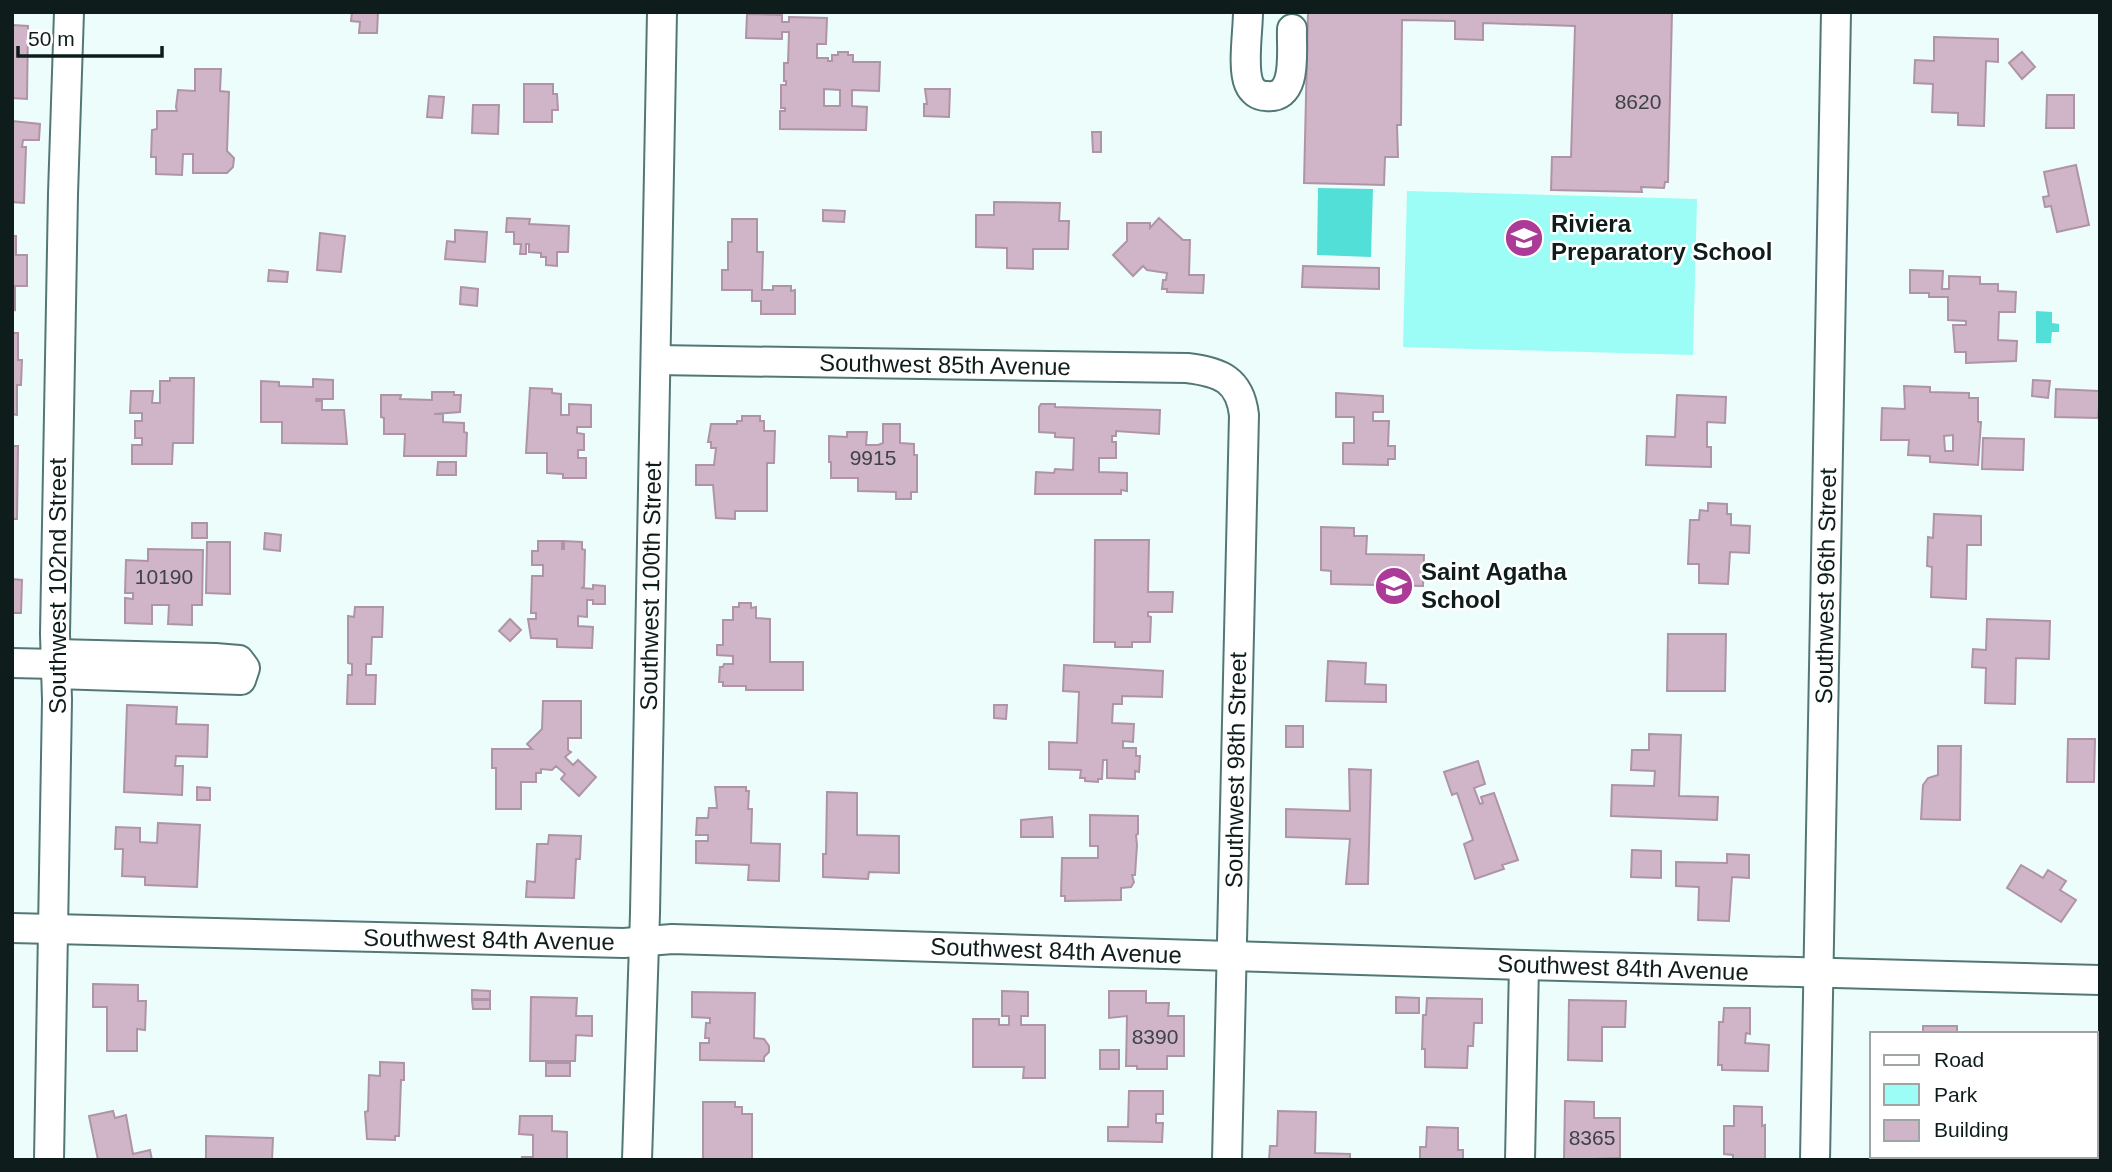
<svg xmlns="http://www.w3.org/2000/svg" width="2112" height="1172" font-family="Helvetica,sans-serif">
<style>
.green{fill:#9bfdf6}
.water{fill:#52dfd7}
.building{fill:#d0b4c8;stroke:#af94a7;stroke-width:2;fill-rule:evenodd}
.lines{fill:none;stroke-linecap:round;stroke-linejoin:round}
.minor-casing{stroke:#527875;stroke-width:32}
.minor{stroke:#fff;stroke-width:28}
.labels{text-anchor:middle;stroke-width:5;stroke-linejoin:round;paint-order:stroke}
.number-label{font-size:21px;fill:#3e4347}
.poi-label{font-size:24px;font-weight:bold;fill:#0e1d1c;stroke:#fff;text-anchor:start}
.street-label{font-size:24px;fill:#0e1d1c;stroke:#fff}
</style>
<rect width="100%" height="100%" fill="#edfdfc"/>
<polygon class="green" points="1407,191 1697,199 1693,355 1403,347"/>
<g class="water">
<polygon points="1318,188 1373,189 1371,257 1317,255"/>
<polygon points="2036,311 2052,312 2052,323 2059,324 2059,332 2052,332 2051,343 2036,343"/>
</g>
<g class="building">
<polygon points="352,12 378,12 377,33 359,33 360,22 351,21"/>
<polygon points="1308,12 1672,12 1668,182 1665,182 1664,188 1641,187 1642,192 1551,190 1552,157 1571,157 1575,26 1483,23 1483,40 1455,39 1455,21 1402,20 1401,125 1397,125 1398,157 1385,157 1384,185 1304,183"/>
<path d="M747,14L782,15V22H789V17L827,18L826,44H817V58H828V61H832V55H838V52H848V55H853V62H880L879,91L852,90V106L867,107L866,130L780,129V111H785V108H781V85H786V81H784V63H788L789,32H782V39L746,38ZM824,89L840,90V106H824Z"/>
<polygon points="12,25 28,26 27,99 12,98"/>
<polygon points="1934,37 1998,39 1998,62 1986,61 1984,126 1958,125 1958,113 1932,112 1933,84 1914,83 1915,60 1934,61"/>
<polygon points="2022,52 2035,67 2022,79 2009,63"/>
<polygon points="195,69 221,69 220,91 229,92 227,151 234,158 233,167 227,173 193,173 193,154 183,154 182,175 156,174 156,157 151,157 152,130 157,129 157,111 177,111 176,107 178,90 195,91"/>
<polygon points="524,84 553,84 553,94 557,94 558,110 552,110 552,122 524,122"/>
<polygon points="925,89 950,89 949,117 924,116 924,104 927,104"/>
<polygon points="2047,95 2074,95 2074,128 2046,128"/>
<polygon points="429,96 444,97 442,118 427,117"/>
<polygon points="473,105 499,105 498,134 472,133"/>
<polygon points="12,121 40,124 39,140 23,140 22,147 26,147 24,203 12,202"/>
<polygon points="1092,132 1101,132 1101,152 1093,152"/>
<polygon points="2076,165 2089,225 2057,232 2051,206 2045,207 2043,197 2049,196 2044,172"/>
<polygon points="994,202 1060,203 1059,221 1069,221 1068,249 1033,249 1033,269 1007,268 1007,248 976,247 976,215 994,215"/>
<polygon points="823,210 845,211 844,222 823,221"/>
<polygon points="507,218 530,219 529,224 569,226 568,252 557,252 557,266 546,265 546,257 541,257 541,253 529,252 529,244 526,244 526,254 520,254 521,244 514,244 514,232 506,232"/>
<polygon points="1159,218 1183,240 1190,240 1189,275 1204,275 1203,293 1167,292 1167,289 1162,289 1163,280 1166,280 1167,273 1147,270 1143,266 1133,276 1113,255 1127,241 1127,223 1150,223 1150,228"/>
<polygon points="732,219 757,219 757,252 763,252 762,290 773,290 773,286 791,286 791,291 795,290 795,314 761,314 761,301 752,301 752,290 722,290 722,270 728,270 728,242 732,242"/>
<polygon points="455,230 487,232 485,262 445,259 447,241 455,242"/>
<polygon points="320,233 345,236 341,272 317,270"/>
<polygon points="12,236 16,236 16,255 27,255 27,286 15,286 15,310 12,309"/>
<polygon points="1303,266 1379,268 1379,289 1302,287"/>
<polygon points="269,270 288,272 287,282 268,281"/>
<polygon points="1910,270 1943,271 1942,289 1949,289 1949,276 1980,277 1980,284 1998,284 1998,291 2016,292 2015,312 1999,312 1998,340 2017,341 2016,361 1966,363 1966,352 1955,352 1953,325 1966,325 1966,321 1948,320 1948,297 1929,297 1929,293 1910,293"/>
<polygon points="461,287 478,289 477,306 460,304"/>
<polygon points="12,333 18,333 18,360 22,360 21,385 17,385 17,415 12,414"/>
<polygon points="170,378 194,378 193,443 173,443 172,464 132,464 132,445 142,445 142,438 135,438 135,421 142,421 142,413 130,413 131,391 153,391 152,403 160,403 160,381 170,381"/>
<polygon points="313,379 333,380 333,399 316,399 316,401 322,401 322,410 344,410 347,444 282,443 282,422 261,422 261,381 279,382 279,386 313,387"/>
<polygon points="2033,380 2050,381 2048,398 2032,396"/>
<polygon points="2099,383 2100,396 2098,418 2055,417 2056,389 2099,391"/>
<path d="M1904,386L1930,387V392L1969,393V398H1978V422H1981L1978,465L1930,462V456L1908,455L1909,440H1881L1882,408L1905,409ZM1953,435V451H1945L1944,436Z"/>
<polygon points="530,388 552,389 552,393 561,394 561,415 569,415 569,404 591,405 591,427 577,427 577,433 584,434 584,450 578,450 578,458 586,458 586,478 563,478 563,474 547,473 547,453 526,453"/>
<polygon points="432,392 454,392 454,395 461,395 460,412 434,414 443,414 443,422 464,423 464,432 467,433 466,456 404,456 405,434 384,434 384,418 381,417 381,395 401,395 400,399 432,400"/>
<polygon points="1336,393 1383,396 1383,412 1373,412 1373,421 1389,421 1388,446 1395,446 1395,459 1388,459 1388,465 1343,464 1343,443 1354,443 1354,417 1336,417"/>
<polygon points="1677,395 1726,397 1725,423 1707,422 1707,447 1711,447 1711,467 1646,465 1647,436 1675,437"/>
<polygon points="1041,404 1055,404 1055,407 1160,410 1159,434 1116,431 1116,436 1112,436 1112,442 1116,442 1116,458 1099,458 1099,472 1127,473 1127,491 1121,490 1121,494 1035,494 1036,472 1054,473 1055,469 1073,470 1074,438 1055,437 1055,433 1039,432 1039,407"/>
<polygon points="742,416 760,416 760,421 764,421 764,431 775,431 774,463 767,463 767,511 735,511 735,519 716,518 713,485 696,485 696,465 714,465 716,448 711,448 711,442 708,442 711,424 737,424 737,421 742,421"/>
<polygon points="883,424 900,424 900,443 914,444 914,455 917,455 917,492 911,492 911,499 896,499 896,492 858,491 858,478 831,478 831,462 829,462 829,436 847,437 847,432 867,432 866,445 878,445 883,443"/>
<polygon points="1983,438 2024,439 2023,470 1982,469"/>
<polygon points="12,446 18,446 17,519 12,519"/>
<polygon points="438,462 456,462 456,475 437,475"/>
<polygon points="1708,503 1727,504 1727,514 1731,514 1731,525 1750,526 1749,553 1730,552 1728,584 1699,583 1699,564 1688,564 1690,520 1699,520 1700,510 1708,511"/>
<polygon points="1934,514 1981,516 1981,545 1967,545 1966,599 1931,597 1932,567 1927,566 1928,537 1933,538"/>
<rect x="192" y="523" width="15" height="15"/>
<polygon points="1321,527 1354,528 1354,536 1367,536 1366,554 1424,555 1423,586 1331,584 1331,571 1321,570"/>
<polygon points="265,533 281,535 280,551 264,549"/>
<polygon points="1095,540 1149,540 1148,592 1173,592 1172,612 1148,612 1148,616 1151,617 1150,642 1132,642 1132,647 1115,647 1115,642 1094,642"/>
<polygon points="538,541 562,541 562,549 564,549 564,541 582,542 582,549 585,550 584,586 582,588 593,589 593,585 605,586 605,604 593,604 593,600 587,600 587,617 578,616 578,626 593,627 592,648 557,647 557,639 531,638 528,619 536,619 536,613 531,613 532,576 543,576 543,565 532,565 532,551 538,551"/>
<polygon points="207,542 230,542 230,594 206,593"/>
<polygon points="148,549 203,550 202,605 192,605 192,625 168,624 169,605 152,605 152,624 125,623 125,598 133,599 133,593 125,593 126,560 148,561"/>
<polygon points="12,579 22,580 21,613 12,613"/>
<polygon points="739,603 751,603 751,608 756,607 756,618 770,619 770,662 803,662 803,690 746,690 746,686 723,686 723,682 719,682 720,667 723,667 724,664 733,664 733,656 717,655 717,645 723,645 723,620 733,620 733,607 739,607"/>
<polygon points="355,607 383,607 382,637 372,637 371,664 366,664 366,675 376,675 375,704 347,704 348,675 352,675 352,664 348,663 348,616 354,617"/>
<polygon points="510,619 521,630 510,641 499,631"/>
<polygon points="1987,619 2050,621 2049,659 2016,658 2015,704 1985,703 1986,668 1972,667 1973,649 1986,650"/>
<polygon points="1668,634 1726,634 1725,691 1667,691"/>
<polygon points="1328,661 1366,663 1365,684 1386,685 1386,702 1326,701"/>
<polygon points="1064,665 1163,671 1162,697 1122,696 1122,704 1113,704 1112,723 1134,724 1133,742 1123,741 1123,748 1136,748 1136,756 1140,756 1139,772 1135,771 1135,779 1107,778 1107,760 1103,760 1102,779 1098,779 1098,782 1085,781 1085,778 1080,778 1081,770 1049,769 1049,742 1077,743 1079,692 1063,691"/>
<polygon points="543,701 581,701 581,738 568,738 568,750 571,752 565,757 573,765 578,760 596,777 579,796 561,779 565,774 556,766 552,770 541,769 541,773 536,773 536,782 521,782 521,809 496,809 496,768 492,768 492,749 532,749 527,744 542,729"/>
<polygon points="127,705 177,707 176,724 208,725 207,757 176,756 175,766 183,766 182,795 124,792"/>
<polygon points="994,705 1007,705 1006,719 994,718"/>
<rect x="1286" y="726" width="17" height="21"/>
<polygon points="1649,734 1681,735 1679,796 1718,797 1717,820 1611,816 1612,785 1654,786 1655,771 1631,770 1632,750 1649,750"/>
<polygon points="2068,739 2095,739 2094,782 2067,782"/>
<polygon points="1938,746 1961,746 1960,820 1921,819 1923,785 1928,778 1938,775"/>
<polygon points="1478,761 1485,784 1474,788 1480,804 1483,803 1481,797 1494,793 1518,860 1502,865 1504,869 1475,879 1464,844 1473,840 1457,793 1452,795 1444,772"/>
<polygon points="1349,769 1371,770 1368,884 1346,884 1350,839 1286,837 1286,809 1350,811"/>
<polygon points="197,787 210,788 210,800 197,800"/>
<polygon points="715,787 746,787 746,791 749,791 748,809 752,809 751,843 780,844 779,881 748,880 749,865 696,863 696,841 708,841 708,835 696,835 697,818 708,818 709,808 717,808"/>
<polygon points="827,792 857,793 857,835 899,836 899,873 869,872 868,879 823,877 823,854 826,854"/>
<polygon points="1090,815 1138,816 1138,834 1136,835 1137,845 1135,875 1132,875 1134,882 1131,887 1121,888 1121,900 1065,901 1065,896 1061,896 1062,858 1098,858 1098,846 1090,846"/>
<polygon points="1052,817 1053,837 1021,837 1021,820"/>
<polygon points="158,823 200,825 197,887 145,885 145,877 122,876 123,849 115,849 116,827 140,828 140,842 157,843"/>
<polygon points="549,835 581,836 580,859 576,859 574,898 526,897 527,881 535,882 537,844 548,844"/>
<polygon points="1632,850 1661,851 1661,878 1631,877"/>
<polygon points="1727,854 1749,855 1749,878 1732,877 1729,921 1698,920 1699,887 1676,886 1676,862 1727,863"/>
<polygon points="2021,865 2043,878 2048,870 2066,881 2060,890 2076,900 2061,922 2007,888"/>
<polygon points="93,984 138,985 138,1001 146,1001 145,1030 137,1029 137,1051 107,1051 107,1007 93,1007"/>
<polygon points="472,990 490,991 490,999 472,999"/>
<polygon points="1002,991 1028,992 1028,1016 1021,1016 1021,1025 1045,1025 1045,1078 1023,1078 1024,1067 973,1067 973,1019 999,1019 999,1025 1009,1025 1009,1016 1002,1016"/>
<polygon points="1109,991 1146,991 1146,1003 1169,1003 1168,1016 1184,1016 1184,1056 1167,1056 1167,1069 1137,1069 1137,1066 1126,1066 1127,1016 1109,1018"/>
<polygon points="692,992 755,993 754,1038 764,1039 769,1046 769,1052 764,1057 764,1061 700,1060 700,1043 709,1043 709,1038 705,1038 706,1023 710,1023 710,1018 692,1017"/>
<polygon points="531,997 577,998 576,1016 592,1016 592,1036 576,1035 575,1061 530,1061"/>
<polygon points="1396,997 1419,998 1419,1013 1396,1013"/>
<polygon points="1427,998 1482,999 1482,1023 1474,1023 1473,1046 1468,1046 1467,1068 1425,1067 1425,1049 1422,1049 1423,1015 1426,1015"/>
<polygon points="472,1000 490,1000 490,1009 473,1009"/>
<polygon points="1569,1000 1626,1001 1625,1027 1602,1027 1602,1061 1568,1060"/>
<polygon points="1724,1008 1750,1008 1750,1034 1746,1033 1745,1043 1769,1045 1768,1071 1722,1070 1722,1065 1718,1065 1719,1022 1723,1022"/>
<rect x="1923" y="1026" width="34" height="8"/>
<rect x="1100" y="1050" width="19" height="19"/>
<polygon points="380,1062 404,1063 404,1080 401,1080 399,1136 395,1136 395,1140 367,1139 365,1112 368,1111 369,1075 380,1076"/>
<rect x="546" y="1063" width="24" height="13"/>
<polygon points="1129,1091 1163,1091 1163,1114 1156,1114 1156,1123 1163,1123 1162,1142 1108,1141 1108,1127 1128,1127"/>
<polygon points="1565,1101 1594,1102 1594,1118 1620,1118 1620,1158 1564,1160"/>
<polygon points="703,1102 735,1102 735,1107 742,1107 742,1114 752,1114 752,1160 703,1160"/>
<polygon points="1734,1106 1762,1107 1762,1126 1765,1125 1765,1159 1733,1160 1733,1155 1724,1154 1724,1126 1734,1126"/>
<polygon points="113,1111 115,1118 126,1115 133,1154 150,1150 152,1160 98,1160 89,1116"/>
<polygon points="1278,1111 1316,1112 1315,1153 1350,1154 1350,1160 1269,1160 1270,1146 1277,1146"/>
<polygon points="520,1116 552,1116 552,1131 567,1132 567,1160 521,1160 522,1157 533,1157 533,1135 519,1134"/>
<polygon points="1427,1127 1458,1128 1458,1150 1463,1150 1463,1160 1420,1160 1420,1147 1426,1147"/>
<polygon points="206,1136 273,1138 272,1160 206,1160"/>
</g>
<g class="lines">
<g class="minor-casing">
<g id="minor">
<path d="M1248,12C1248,32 1242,67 1249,84C1252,91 1258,96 1266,96C1299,100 1291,50 1292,29"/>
<path d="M656,360L1187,368C1221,372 1240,380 1244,415L1227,1160"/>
<polyline points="56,654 215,658 239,660 245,668 241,680 56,674"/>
<polyline points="12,663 56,664"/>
<polyline points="12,928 624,943 672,939 1524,965 2100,980"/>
<polyline points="49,1160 57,700 55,634 63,194 69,12"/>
<polyline points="637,1160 645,913 662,12"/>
<polyline points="1520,1160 1524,965"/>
<polyline points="1815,1160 1836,12"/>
</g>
</g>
<use href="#minor" class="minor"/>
</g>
<defs>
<g id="school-disc" transform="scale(2.0125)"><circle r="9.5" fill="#ac3b97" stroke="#fff"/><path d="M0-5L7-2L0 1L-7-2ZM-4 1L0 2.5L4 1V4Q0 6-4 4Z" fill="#fff"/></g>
</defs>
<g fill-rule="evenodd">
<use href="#school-disc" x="1524" y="238"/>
<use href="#school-disc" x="1394" y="586"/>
</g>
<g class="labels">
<g class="number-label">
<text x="1638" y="109">8620</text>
<text x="873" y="465">9915</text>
<text x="164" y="584">10190</text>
<text x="1155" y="1044">8390</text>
<text x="1592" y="1145">8365</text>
</g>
<g class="poi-label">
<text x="1551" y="232">Riviera<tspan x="1551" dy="28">Preparatory School</tspan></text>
<text x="1421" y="580">Saint Agatha<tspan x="1421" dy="28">School</tspan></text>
</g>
<g class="street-label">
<text transform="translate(945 365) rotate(1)" y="8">Southwest 85th Avenue</text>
<text transform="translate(58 586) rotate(-90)" y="8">Southwest 102nd Street</text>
<text transform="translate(651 586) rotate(-89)" y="8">Southwest 100th Street</text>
<text transform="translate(1826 586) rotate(-89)" y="8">Southwest 96th Street</text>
<text transform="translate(1236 770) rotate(-89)" y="8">Southwest 98th Street</text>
<text transform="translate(489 940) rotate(1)" y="8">Southwest 84th Avenue</text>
<text transform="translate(1056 951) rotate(2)" y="8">Southwest 84th Avenue</text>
<text transform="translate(1623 968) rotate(2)" y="8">Southwest 84th Avenue</text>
</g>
</g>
<rect width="2112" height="1172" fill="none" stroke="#0e1d1c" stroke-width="28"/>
<rect x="1870" y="1032" width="228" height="126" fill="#ffffff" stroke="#9fa5a4" stroke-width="2"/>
<rect x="1884" y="1055" width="35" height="10" fill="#ffffff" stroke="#9fa5a4" stroke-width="2"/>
<text x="1934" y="1067" font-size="21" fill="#0e1d1c">Road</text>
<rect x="1884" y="1084" width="35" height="21" fill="#9bfdf6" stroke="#9fa5a4" stroke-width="2"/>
<text x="1934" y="1102" font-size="21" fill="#0e1d1c">Park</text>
<rect x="1884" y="1120" width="35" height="21" fill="#d0b4c8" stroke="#9fa5a4" stroke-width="2"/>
<text x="1934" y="1137" font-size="21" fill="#0e1d1c">Building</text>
<path d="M18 46v10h144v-10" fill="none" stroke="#0e1d1c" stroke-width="3.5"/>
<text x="28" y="46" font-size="21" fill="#0e1d1c" stroke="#ffffff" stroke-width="5" paint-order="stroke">50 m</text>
</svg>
